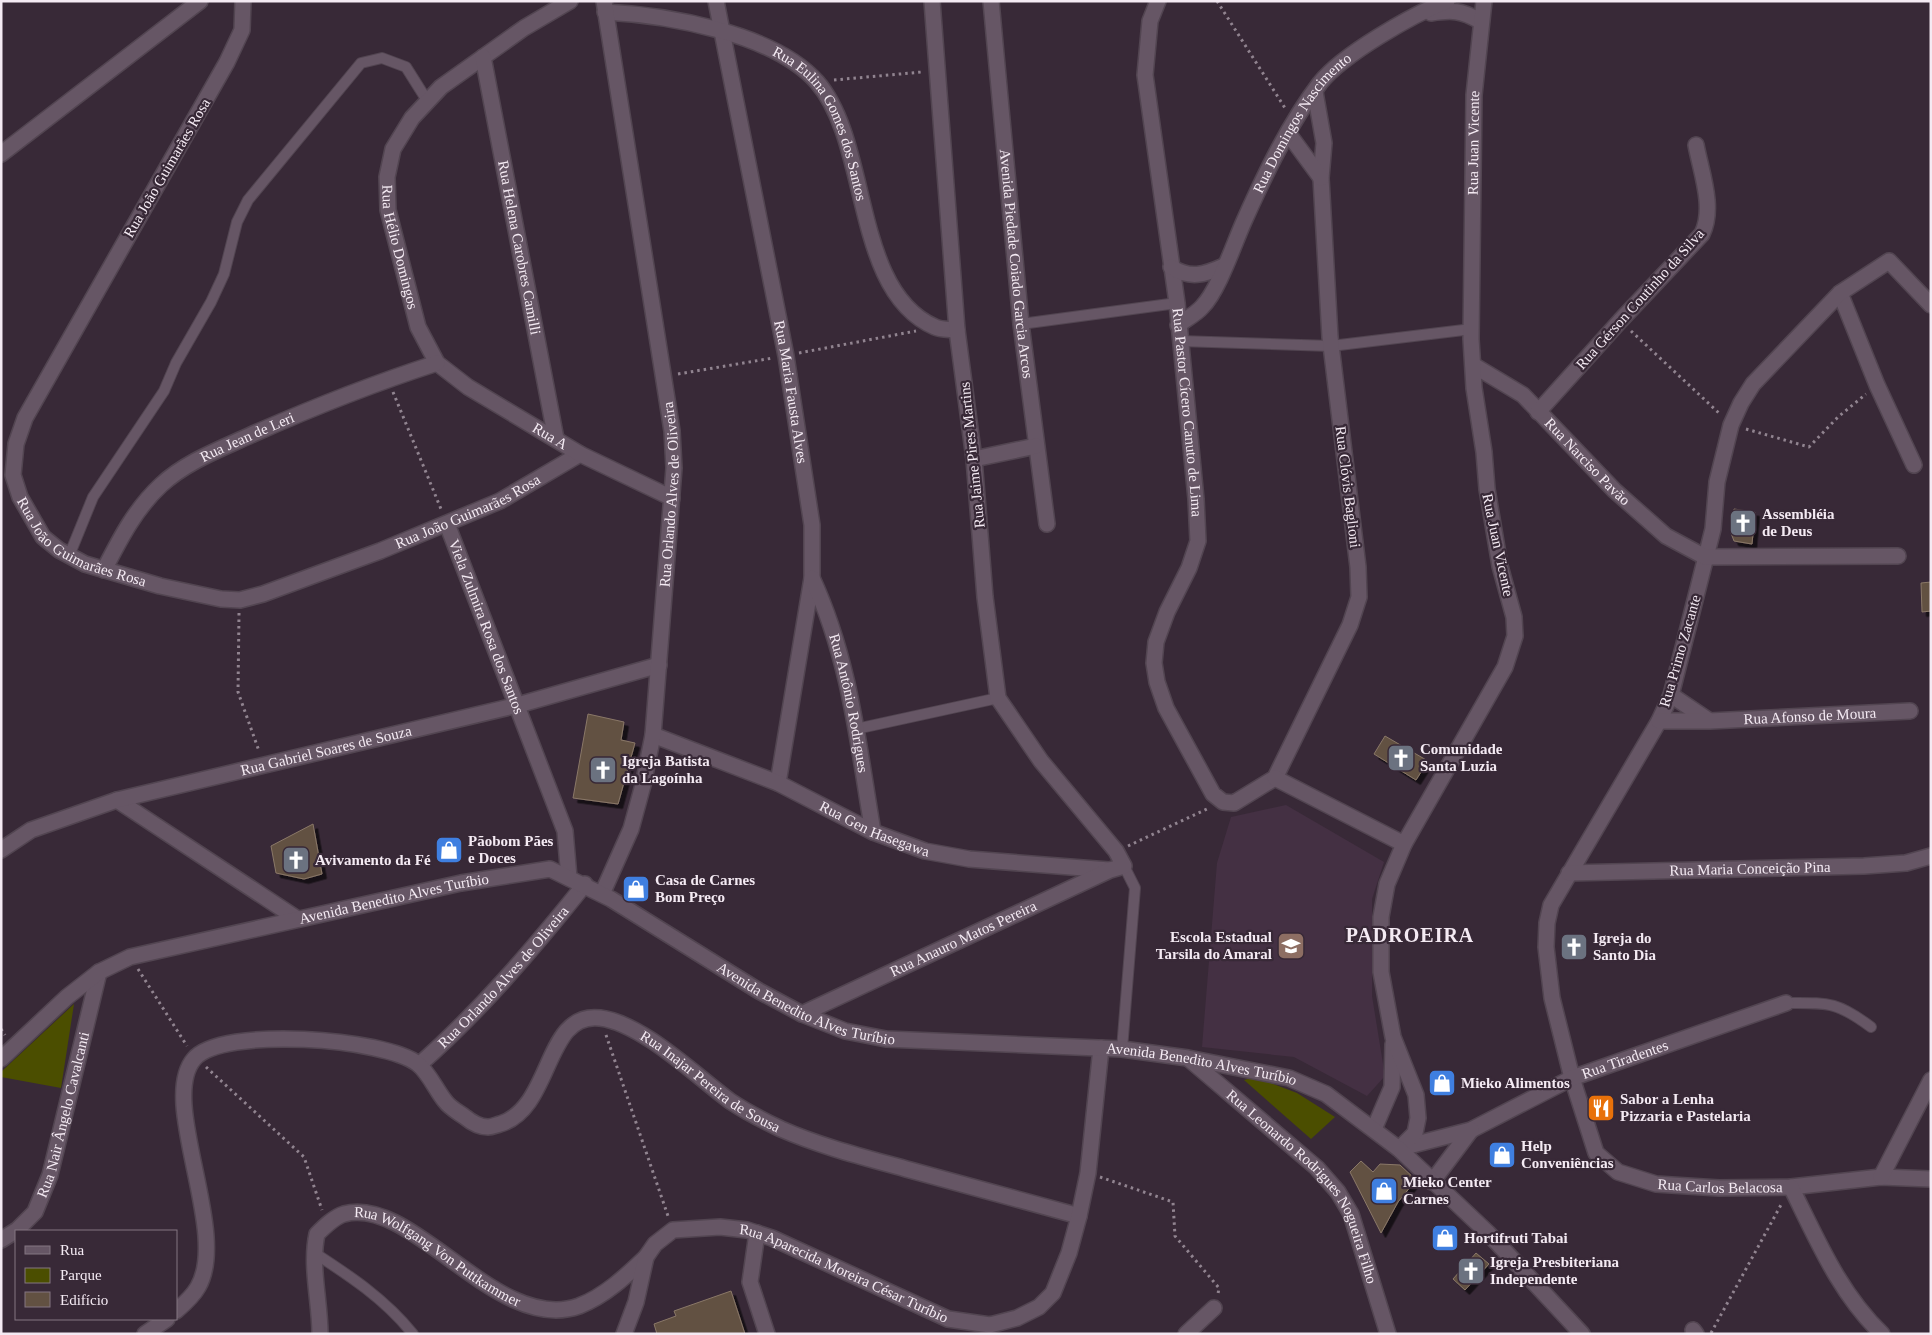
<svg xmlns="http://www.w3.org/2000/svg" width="1932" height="1335" font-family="Georgia,serif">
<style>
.built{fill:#443043}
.green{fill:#4b4e00}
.building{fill:#625142;stroke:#8a7868;filter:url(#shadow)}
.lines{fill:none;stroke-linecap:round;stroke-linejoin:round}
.lane-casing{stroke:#524551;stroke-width:12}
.street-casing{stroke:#524551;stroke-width:18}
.secondary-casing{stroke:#524551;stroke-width:18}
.path{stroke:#918490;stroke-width:3;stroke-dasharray:2.5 4;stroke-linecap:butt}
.lane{stroke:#665665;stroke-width:10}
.street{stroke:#665665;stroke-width:15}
.secondary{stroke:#665665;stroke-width:15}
.labels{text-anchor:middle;stroke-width:4.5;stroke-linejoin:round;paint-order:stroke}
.street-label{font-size:15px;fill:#f4eaf3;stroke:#382937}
.poi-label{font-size:15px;font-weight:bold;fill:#f4eaf3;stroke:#382937;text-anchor:start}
.district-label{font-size:20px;font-weight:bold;letter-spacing:1px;fill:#f4eaf3;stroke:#382937}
</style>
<defs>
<filter id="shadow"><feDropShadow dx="4.5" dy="4.5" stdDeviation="0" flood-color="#0009"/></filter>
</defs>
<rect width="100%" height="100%" fill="#382937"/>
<polygon class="built" points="1286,805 1384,862 1372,899 1372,996 1385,1076 1367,1096 1294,1057 1202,1047 1217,863 1231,817"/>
<g class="green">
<polygon points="74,1004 61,1088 1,1077 1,1072"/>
<polygon points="1255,1077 1297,1093 1335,1117 1311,1139 1244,1080"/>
</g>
<g class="building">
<polygon points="1734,509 1755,512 1752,544 1734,541 1731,533"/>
<polygon points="1931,582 1931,611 1922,612 1921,583"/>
<polygon points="588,714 624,722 621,740 635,743 618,804 573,798"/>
<polygon points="1385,736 1428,761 1416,780 1374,754"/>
<polygon points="313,824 322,874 304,879 276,873 271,846"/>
<polygon points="1361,1161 1373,1172 1380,1164 1400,1165 1416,1180 1398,1202 1381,1233 1350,1172"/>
<polygon points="1476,1253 1489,1264 1465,1290 1453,1279"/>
<polygon points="731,1291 745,1334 657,1334 654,1324 676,1316 674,1311"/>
</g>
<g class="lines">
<g class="lane-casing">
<g id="lane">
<polyline points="1021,324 1177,303"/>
<polyline points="1180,341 1331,346 1472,329"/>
<polyline points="69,556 93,497 164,391 176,363 211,302 224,274 237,222 248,200 361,63 382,58 406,67 428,102"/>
<polyline points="856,729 998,698"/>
<path d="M1786,1003C1828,1003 1836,1001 1871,1027"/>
<polyline points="1122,1049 1135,888 1124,866"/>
<path d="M313,1252C350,1276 385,1299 413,1334"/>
</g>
</g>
<g class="street-casing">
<g id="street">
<path id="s1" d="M243,1L242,30L227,62L25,418L16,444L13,475L20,497L43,537L59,550L85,564L160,586L221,599L240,600L263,594L380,551L500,501L580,454"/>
<path id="s2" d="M570,1L524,28L441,87L412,118L393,149L387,177L388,210L418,327L437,363L468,387L580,454L672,498"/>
<path id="s3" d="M716,1L786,356L812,525V578L778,783"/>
<path id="s4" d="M991,1L1021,324L1047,524"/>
<path id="s5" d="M1158,1L1150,21L1145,75L1177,303L1196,499L1198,541L1189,568L1167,612L1156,642L1154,663L1157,682L1166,708L1213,794L1223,802L1234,803L1275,778L1350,625L1359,597L1358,567L1330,337L1321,178L1324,143L1315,92"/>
<path id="s6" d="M605,12C667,15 774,33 817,82C871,144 852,291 935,327C941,330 950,329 957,330"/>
<path d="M1431,13C1452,10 1461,10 1480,21"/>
<path id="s7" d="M483,57L556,439"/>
<polyline points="1288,133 1321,178"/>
<polyline points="1,154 200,1"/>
<path d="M1171,267C1190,279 1204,275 1224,266"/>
<polyline points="1840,293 1877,385 1914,465"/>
<path id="s8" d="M1931,305L1889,261L1840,293L1753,384L1741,403L1731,425L1717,482L1713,529L1671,695L1659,721L1551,905L1547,923L1546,947L1552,998L1572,1078L1596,1153L1618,1172L1656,1184L1719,1188L1791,1187L1881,1177L1931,1179"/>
<path id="s9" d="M1178,325C1186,319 1196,314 1202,307C1219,290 1234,243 1245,219C1266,172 1289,124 1320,83C1343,54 1412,15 1447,1"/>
<path id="s10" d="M1473,365L1523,395L1614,490L1666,536L1705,557L1898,556"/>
<path d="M1538,412L1620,321L1702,234C1715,208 1701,172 1696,145"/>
<polyline points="974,459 1036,446"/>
<path id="s11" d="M447,524L565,831L569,878"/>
<path id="s12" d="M104,570C120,539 135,509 161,485C187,461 221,449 253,434C314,407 375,383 437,363"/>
<path id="s13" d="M812,578C850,660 858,744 873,832"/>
<polyline points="1671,695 1708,720"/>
<path id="s14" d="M1659,721H1710L1910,711"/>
<path id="s15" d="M653,735L778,783L873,832L925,851L969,859L1109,870"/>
<polyline points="1275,778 1404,844"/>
<polyline points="117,800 296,918"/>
<path id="s16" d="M1,850L31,830L117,800L518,705L659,665"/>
<path id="s17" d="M1569,873L1864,866L1906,863L1931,856"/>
<path id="s18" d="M602,894L631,829L643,785L653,735L674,468L672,431L604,1"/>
<path id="s19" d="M802,1014L1110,870L1124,866L1116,851L1041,761L998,698L985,597L974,459L957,330L932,1"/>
<path id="s20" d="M419,1065C481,1010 533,949 585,884"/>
<polyline points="1374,1129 1392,1087 1393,1044"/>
<path id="s21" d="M1401,1148L1471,1130L1572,1078L1786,1003"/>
<path id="s22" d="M1399,1149L1415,1133L1418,1118L1416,1095L1393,1037L1381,972V917L1387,884L1404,844L1505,667L1515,636L1514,617L1500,566L1487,489L1484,452L1474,388L1471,339L1474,95L1484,1"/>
<polyline points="1881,1177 1931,1080"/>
<polyline points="1432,1182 1471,1130"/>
<path d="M1791,1187C1817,1239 1839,1293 1882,1334"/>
<polyline points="757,1233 750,1282 767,1334"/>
<path id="s23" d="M1,1240L17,1230L35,1212L50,1175L99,972"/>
<path id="s24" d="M176,1311C183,1305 193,1296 198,1287C230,1232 158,1101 194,1059C222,1026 385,1038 418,1064C429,1073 436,1090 445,1101C450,1108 458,1112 465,1117C471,1122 480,1127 488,1127C492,1127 496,1125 500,1124C553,1108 544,1011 600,1018C642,1023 696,1076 730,1101C745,1111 764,1121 781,1129C822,1147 867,1158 910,1170C966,1185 1023,1201 1079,1216"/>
<polyline points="1693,1330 1696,1334"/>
<polyline points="145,1334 167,1319"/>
<path id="s25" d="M320,1334C320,1301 310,1266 317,1234C324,1227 334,1217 344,1214C413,1195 497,1335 579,1306C605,1296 626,1276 646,1257"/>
<path id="s26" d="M624,1334L636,1302L646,1257L655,1244L673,1230L720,1227L747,1230L772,1238L948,1319L990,1325L1017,1318L1039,1307L1053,1293L1069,1253L1079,1216L1088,1173L1101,1048"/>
<polyline points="1186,1334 1214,1308"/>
</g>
</g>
<g class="secondary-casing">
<g id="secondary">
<path id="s27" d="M1,1059L67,997L99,972L130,957L461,883L550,869L611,899L759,991L802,1014L845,1031L886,1039L1122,1049L1188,1058L1289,1078L1326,1094L1399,1149L1488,1233L1582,1334"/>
<path id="s28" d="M1189,1059L1317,1168L1338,1192L1351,1214L1388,1334"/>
</g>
</g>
<g class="path">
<polyline points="1217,1 1285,108"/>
<polyline points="834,80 922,72"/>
<polyline points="1631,331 1720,414"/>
<polyline points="799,353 916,331"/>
<polyline points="678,374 773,358"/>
<polyline points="393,392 441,509"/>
<polyline points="1746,429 1809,447 1838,417 1866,394"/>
<polyline points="239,613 238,692 259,751"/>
<polyline points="1128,846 1209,808"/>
<polyline points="138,969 187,1046"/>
<polyline points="1,1029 5,1035"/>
<polyline points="606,1035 668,1216"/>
<polyline points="206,1067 304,1157 322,1210"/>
<polyline points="1100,1177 1173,1202 1175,1236 1219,1288 1218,1294"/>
<polyline points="1711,1333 1782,1203"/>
</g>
<use href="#lane" class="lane"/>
<use href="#street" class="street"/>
<use href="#secondary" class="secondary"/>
</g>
<defs>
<g id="church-square" transform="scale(1.4375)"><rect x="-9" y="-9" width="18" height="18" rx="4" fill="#6b7280" stroke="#382937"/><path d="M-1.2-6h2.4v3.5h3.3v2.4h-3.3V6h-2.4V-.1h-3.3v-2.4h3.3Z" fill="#fff"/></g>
<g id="shop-square" transform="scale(1.4375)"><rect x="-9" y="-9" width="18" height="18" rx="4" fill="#3f7fe0" stroke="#382937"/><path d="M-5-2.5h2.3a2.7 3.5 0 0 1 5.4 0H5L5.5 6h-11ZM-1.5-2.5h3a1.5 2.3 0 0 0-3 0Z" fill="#fff"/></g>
<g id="school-square" transform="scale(1.4375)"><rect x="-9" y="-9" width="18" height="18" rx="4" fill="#8d6e63" stroke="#382937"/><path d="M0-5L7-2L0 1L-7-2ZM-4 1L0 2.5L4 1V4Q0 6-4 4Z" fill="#fff"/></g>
<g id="restaurant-square" transform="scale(1.4375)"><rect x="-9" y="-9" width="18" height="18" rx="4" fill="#e8710a" stroke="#382937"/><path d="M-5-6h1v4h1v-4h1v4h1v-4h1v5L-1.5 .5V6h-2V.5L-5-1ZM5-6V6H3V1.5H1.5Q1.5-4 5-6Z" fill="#fff"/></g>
</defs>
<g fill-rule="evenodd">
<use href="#church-square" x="1743" y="523"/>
<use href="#church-square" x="1401" y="758"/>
<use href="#church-square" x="603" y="770"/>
<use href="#shop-square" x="449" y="850"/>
<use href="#church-square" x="296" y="860"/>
<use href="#shop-square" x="636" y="889"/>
<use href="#school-square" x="1291" y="946"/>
<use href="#church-square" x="1574" y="947"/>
<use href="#shop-square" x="1442" y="1083"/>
<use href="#restaurant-square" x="1601" y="1108"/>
<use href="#shop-square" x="1502" y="1155"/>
<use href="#shop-square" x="1384" y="1191"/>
<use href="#shop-square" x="1445" y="1238"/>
<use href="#church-square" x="1471" y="1271"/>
</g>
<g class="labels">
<g class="street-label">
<text dy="5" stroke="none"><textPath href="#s9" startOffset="241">Rua Domingos Nascimento</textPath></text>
<text dy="5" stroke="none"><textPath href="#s6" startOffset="265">Rua Eulina Gomes dos Santos</textPath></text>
<text dy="5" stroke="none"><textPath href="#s22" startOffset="1055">Rua Juan Vicente</textPath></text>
<text transform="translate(167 168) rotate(-60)" y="5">Rua João Guimarães Rosa</text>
<text dy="5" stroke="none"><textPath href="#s2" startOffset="334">Rua Hélio Domingos</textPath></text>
<text dy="5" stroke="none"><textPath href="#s7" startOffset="194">Rua Helena Carobres Camilli</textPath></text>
<text dy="5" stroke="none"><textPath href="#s4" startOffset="264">Avenida Piedade Coiado Garcia Arcos</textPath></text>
<text transform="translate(1640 299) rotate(-48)" y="5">Rua Gérson Coutinho da Silva</text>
<text dy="5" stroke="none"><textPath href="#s3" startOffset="398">Rua Maria Fausta Alves</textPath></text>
<text dy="5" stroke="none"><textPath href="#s5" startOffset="416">Rua Pastor Cícero Canuto de Lima</textPath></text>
<text dy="5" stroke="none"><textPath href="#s2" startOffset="592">Rua A</textPath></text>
<text dy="5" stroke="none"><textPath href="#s12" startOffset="202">Rua Jean de Leri</textPath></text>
<text transform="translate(972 455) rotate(-96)" y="5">Rua Jaime Pires Martins</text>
<text dy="5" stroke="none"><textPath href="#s10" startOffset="151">Rua Narciso Pavão</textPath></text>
<text transform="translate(1348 487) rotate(83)" y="5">Rua Clóvis Baglioni</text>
<text dy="5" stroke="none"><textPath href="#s18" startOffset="409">Rua Orlando Alves de Oliveira</textPath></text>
<text dy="5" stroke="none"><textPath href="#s1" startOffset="1056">Rua João Guimarães Rosa</textPath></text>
<text dy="5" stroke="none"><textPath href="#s1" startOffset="636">Rua João Guimarães Rosa</textPath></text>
<text transform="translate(1498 545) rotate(78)" y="5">Rua Juan Vicente</text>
<text dy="5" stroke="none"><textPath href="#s11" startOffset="110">Viela Zulmira Rosa dos Santos</textPath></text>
<text transform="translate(1680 651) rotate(-74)" y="5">Rua Primo Zacante</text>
<text dy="5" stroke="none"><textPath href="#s13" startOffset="131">Rua Antônio Rodrigues</textPath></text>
<text dy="5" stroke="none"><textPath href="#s14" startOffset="151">Rua Afonso de Moura</textPath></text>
<text dy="5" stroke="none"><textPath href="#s16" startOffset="342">Rua Gabriel Soares de Souza</textPath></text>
<text dy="5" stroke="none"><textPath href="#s15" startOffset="241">Rua Gen Hasegawa</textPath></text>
<text dy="5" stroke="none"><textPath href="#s17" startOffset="181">Rua Maria Conceição Pina</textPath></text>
<text dy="5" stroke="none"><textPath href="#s27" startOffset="436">Avenida Benedito Alves Turíbio</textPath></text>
<text dy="5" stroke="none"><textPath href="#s19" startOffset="178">Rua Anauro Matos Pereira</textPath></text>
<text dy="5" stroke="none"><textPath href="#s20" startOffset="122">Rua Orlando Alves de Oliveira</textPath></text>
<text dy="5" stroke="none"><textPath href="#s27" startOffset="886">Avenida Benedito Alves Turíbio</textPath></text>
<text dy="5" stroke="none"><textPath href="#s21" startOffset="242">Rua Tiradentes</textPath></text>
<text dy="5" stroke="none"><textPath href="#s27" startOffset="1291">Avenida Benedito Alves Turíbio</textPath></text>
<text dy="5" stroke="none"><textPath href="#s24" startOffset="891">Rua Inajar Pereira de Sousa</textPath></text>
<text dy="5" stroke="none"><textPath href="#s23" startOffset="146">Rua Nair Ângelo Cavalcanti</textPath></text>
<text dy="5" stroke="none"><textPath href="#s8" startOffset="1199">Rua Carlos Belacosa</textPath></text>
<text dy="5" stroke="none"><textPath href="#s28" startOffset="175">Rua Leonardo Rodrigues Nogueira Filho</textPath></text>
<text dy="5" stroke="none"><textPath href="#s25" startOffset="240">Rua Wolfgang Von Puttkammer</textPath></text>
<text dy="5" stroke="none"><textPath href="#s26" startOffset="299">Rua Aparecida Moreira César Turíbio</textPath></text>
</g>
<g class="poi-label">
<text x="1762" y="519">Assembléia<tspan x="1762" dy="17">de Deus</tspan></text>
<text x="1420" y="754">Comunidade<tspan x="1420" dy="17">Santa Luzia</tspan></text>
<text x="622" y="766">Igreja Batista<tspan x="622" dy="17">da Lagoínha</tspan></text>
<text x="468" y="846">Pãobom Pães<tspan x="468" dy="17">e Doces</tspan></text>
<text x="315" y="865">Avivamento da Fé</text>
<text x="655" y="885">Casa de Carnes<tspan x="655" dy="17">Bom Preço</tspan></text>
<text x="1272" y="942" text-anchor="end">Escola Estadual<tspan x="1272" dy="17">Tarsila do Amaral</tspan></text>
<text x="1593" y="943">Igreja do<tspan x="1593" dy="17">Santo Dia</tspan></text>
<text x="1461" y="1088">Mieko Alimentos</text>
<text x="1620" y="1104">Sabor a Lenha<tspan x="1620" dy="17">Pizzaria e Pastelaria</tspan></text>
<text x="1521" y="1151">Help<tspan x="1521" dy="17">Conveniências</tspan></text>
<text x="1403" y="1187">Mieko Center<tspan x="1403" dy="17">Carnes</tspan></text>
<text x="1464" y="1243">Hortifruti Tabai</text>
<text x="1490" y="1267">Igreja Presbiteriana<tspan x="1490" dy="17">Independente</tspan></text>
</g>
<g class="district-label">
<text x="1410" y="942">PADROEIRA</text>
</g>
</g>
<rect width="1932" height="1335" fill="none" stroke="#f4eaf3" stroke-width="5"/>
<rect x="15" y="1230" width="162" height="90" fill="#382937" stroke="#837682"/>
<rect x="25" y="1246" width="25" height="8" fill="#665665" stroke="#837682"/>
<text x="60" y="1255" font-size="15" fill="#f4eaf3">Rua</text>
<rect x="25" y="1268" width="25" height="15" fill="#4b4e00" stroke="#837682"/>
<text x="60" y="1280" font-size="15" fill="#f4eaf3">Parque</text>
<rect x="25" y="1292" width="25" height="15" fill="#625142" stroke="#837682"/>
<text x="60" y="1305" font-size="15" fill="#f4eaf3">Edifício</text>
</svg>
